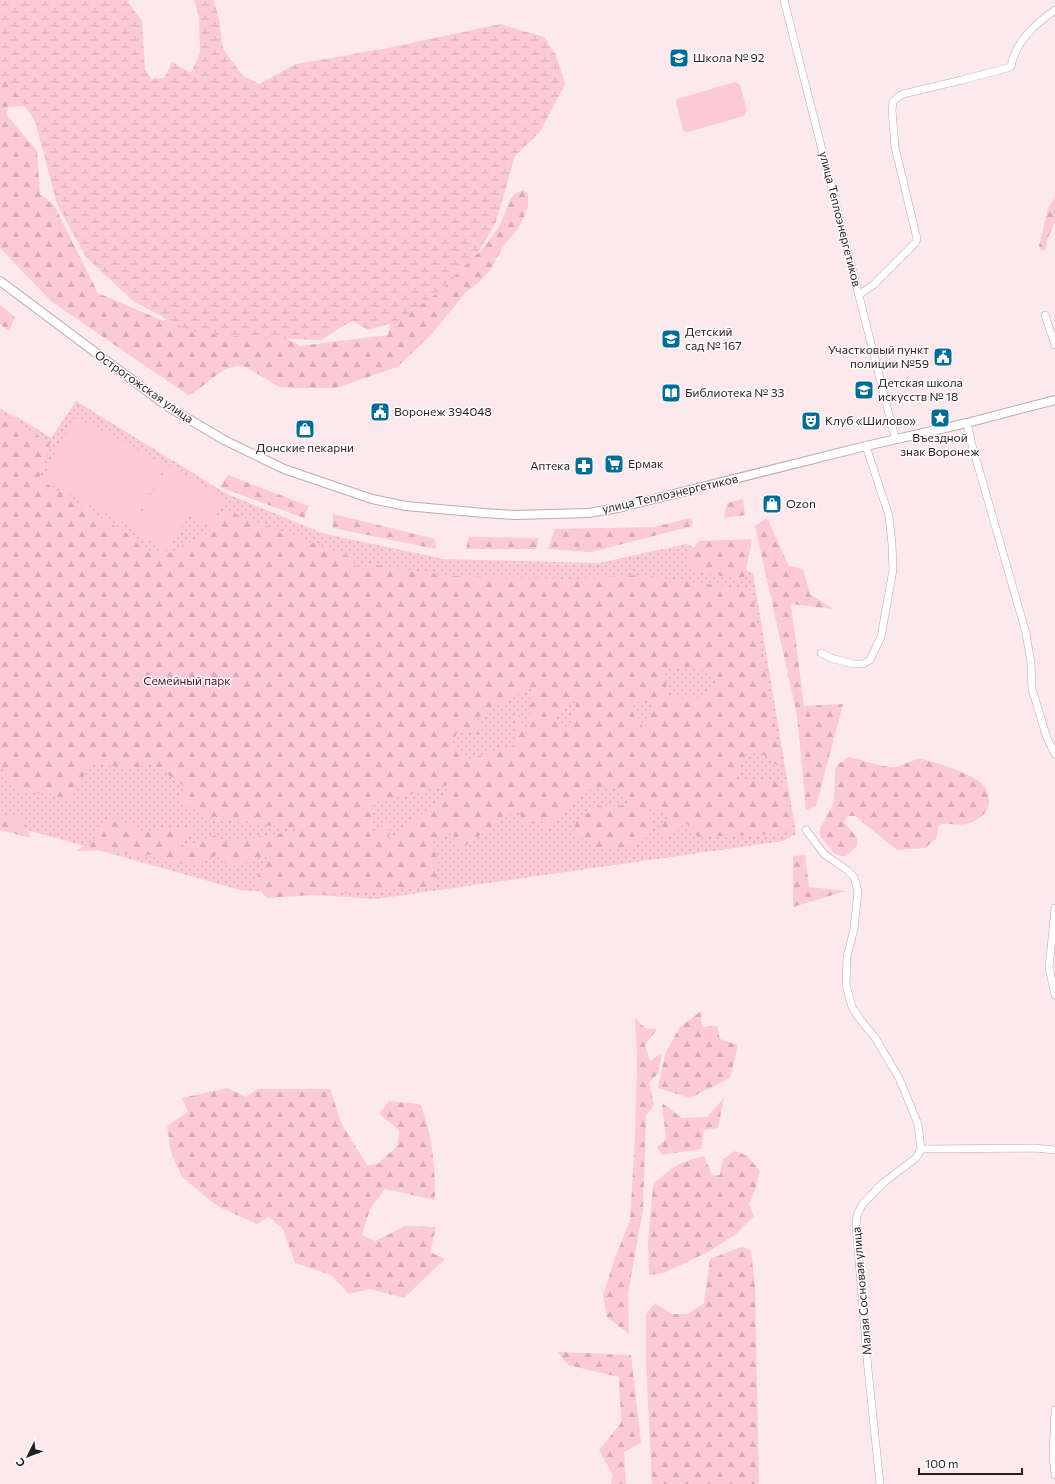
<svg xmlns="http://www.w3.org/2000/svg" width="1055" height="1484" font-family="Commissioner,sans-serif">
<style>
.green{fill:url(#green-dots)}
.forest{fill:url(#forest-firs);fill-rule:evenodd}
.wetland{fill:url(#wetland-marsh)}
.pitch{fill:#fbc9d7}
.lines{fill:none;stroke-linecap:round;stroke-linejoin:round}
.minor-casing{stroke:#bcaaaf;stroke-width:8}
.tertiary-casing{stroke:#bcaaaf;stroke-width:10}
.minor{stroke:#fff;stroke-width:7}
.tertiary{stroke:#fff;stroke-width:8}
.labels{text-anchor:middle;stroke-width:3;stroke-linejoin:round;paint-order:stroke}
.poi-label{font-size:12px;fill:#261f20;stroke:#fffbfc;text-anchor:start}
.street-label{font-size:12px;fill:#261f20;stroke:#fffbfc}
.park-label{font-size:12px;fill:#58022b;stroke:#fffbfc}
</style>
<defs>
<pattern id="green-dots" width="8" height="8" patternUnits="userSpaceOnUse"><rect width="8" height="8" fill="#fbc9d7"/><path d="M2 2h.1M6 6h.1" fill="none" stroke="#d7acb8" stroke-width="1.8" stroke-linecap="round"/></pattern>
<pattern id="forest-firs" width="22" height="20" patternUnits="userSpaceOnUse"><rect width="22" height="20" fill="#fbc9d7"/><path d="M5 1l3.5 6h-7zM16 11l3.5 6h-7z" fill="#d7acb8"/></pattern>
<pattern id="wetland-marsh" width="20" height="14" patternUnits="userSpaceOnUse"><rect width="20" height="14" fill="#fbc9d7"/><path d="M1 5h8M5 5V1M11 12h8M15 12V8" fill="none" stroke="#d7acb8"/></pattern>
</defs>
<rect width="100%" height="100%" fill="#fce9ee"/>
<polygon class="green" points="76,401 227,494 325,534 444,559 599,563 686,544 753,573 796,834 783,841 376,899 240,890 6,824 0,821 0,409 26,422 51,438"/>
<g class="forest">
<polygon points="0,0 81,106 24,106 8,107 7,115 37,151 40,194 54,205 98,293 163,321 195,307 250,318 300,346 388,335 392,314 416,301 481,251 499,227 511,198 516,193 523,190 528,194 528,207 523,219 517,230 504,245 491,269 477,284 466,292 430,336 397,367 336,388 299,388 279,387 246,367 236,366 226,369 218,374 196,391 188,395 52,302 0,248"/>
<polygon points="1055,197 1055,223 1047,239 1046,250 1041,250 1039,246 1048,208"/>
<polygon points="0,305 15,317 9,331 0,324"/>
<path d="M0,412L50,443L39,479L128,534L145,552L167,554L206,534L227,511L353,558L357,571L369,564L450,576L567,579L641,575L752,590L782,769L755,748L746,754L735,779L787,783L792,830L779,834L698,837L685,822L677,831L666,839L658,836L660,824L671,815L648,807C649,813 652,822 651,828C649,847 609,854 595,847C588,843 581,837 574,832L576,820L599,806L632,805L618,786L593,788L578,796L547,830L541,819L525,827L518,808L461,849L449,832L432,842L438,861L436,887L267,898L254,883L272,854L230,867L216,855L197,865L158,861L157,849L144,857L111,850L75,851L97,840L96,828L111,817L143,831L197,826L168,852L216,835L219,843L303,830L208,818L179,799L190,790L150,762L133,770L92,762L69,801L47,793L21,792L4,772L0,762ZM664,667L705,670L719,683L701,698L668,697ZM531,686L529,741L515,704L516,745L467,760L451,747L458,730L487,736L474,720ZM578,697L568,733L554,720ZM652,699H653L645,730L629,704ZM448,785V792L389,842L390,821L370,833L374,803Z"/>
<polygon points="228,475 309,506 304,518 220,487"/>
<polygon points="743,499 745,515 724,518 727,503"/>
<polygon points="333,514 435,539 436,549 333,528"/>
<polygon points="691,518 693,526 591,552 548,549 555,529 653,527"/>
<polygon points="767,518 789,566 803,569 810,594 833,609 791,604 804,706 843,704 816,806 806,810 797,715 755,526"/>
<polygon points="469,537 539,538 536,549 466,549"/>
<polygon points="752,539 744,580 695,571 686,556 699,541"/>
<path d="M849,757C862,760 878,766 891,767C901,768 911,759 920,759C932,760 967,773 977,780C985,785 990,794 989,803C989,812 979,819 972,822C961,828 950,821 939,825L936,839L925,848L897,850L855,816H848L844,822L857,838V846L846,856H840L834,853L821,837L819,831L834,802L835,770L838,764Z"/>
<polygon points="0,797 3,815 22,818 31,838 0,830"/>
<polygon points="805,855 809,887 846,891 793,907 793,856"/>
<polygon points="701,1011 702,1027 717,1026 720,1039 738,1045 730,1078 690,1098 658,1088 665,1054 679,1028"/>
<polygon points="635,1018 645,1028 657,1029 645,1045 650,1061 662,1053 658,1074 649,1082 654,1105 646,1116 643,1210 628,1293 629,1334 607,1317 603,1295 616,1255 630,1221 635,1137 637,1059"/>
<path d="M227,1088L246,1097L258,1089H330L342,1125L367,1165L378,1164L398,1145L399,1130L379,1114L389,1101L420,1104C433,1134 435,1168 435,1200L385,1189L370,1209L362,1235L375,1241L405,1226L436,1227L430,1252L445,1259L404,1298L370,1289L349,1294L331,1275L295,1263L283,1229L269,1217L257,1224L217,1206L182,1177L171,1152L167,1126L188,1112L182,1098Z"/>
<polygon points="724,1098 718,1128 704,1130 701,1149 662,1155 657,1147 666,1139 662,1103 682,1118 707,1117"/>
<path d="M735,1151L746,1155L760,1171L755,1190L749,1204L754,1216L736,1234L708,1252L664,1273L649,1275L648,1242L653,1185C670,1168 679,1162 704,1156L712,1175H720L723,1159Z"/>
<polygon points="741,1247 751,1250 755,1288 759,1484 652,1484 646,1361 646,1314 655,1303 672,1314 688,1314 704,1303 710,1259"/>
<polygon points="558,1352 631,1355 641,1443 624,1452 626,1484 611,1484 613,1475 599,1450 621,1423 619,1377 568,1365"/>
</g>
<polygon class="wetland" points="0,0 129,0 128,2 142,21 145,69 151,79 164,78 172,62 191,73 200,53 199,17 194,0 214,0 219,19 223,49 243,76 259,84 296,64 388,48 500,24 544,37 556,55 565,84 540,132 515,156 496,222 479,251 443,289 397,322 368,330 353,321 341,327 321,340 272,339 202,334 183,328 133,301 86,257 57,204 35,121 4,76 0,76"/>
<g class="pitch">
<polygon points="735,82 740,85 747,110 744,116 688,132 685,132 683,130 676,102 677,99"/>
<polygon points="75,417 166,465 131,527 42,479"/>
<polygon points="168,465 226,498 210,527 188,515 168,551 131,531"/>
</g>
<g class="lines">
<g class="minor-casing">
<g id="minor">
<polyline points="784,0 895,438"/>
<path d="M859,295L873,285L916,242L917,239L895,147L892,110L893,102L898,97L903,94L962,80L1011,67C1015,42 1035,24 1055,10"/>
<polyline points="1045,315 1055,345"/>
<polyline points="967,423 972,445 1026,633 1031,663 1032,689 1047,738 1055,754"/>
<polyline points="821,653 831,658 853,664 863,664 870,660 881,637 893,570 892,544 889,516 866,446"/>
<polyline points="806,830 824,854 847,870 854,877 858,891 854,929 847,957 846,985 852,1007 859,1018 876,1039 899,1078 918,1124 921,1149 916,1158 883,1183 862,1205 857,1215 856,1225 868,1369 880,1484"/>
<polyline points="1055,908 1049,968 1055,995"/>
<polyline points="921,1149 1035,1148 1055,1150"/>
<polyline points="1055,1410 1053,1456 1055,1475"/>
</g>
</g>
<g class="tertiary-casing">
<polyline id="tertiary" points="0,281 167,406 224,440 284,469 372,499 406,506 484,513 515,515 588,513 618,508 866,446 967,423 1055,400"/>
</g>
<use href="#minor" class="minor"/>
<use href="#tertiary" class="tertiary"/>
</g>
<defs>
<g id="school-square" transform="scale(1)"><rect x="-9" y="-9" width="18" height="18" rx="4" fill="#006e9a" stroke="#fffbfc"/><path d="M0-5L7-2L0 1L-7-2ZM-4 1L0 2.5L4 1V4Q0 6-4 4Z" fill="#fff"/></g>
<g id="civic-square" transform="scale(1)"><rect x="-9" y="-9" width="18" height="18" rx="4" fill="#006e9a" stroke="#fffbfc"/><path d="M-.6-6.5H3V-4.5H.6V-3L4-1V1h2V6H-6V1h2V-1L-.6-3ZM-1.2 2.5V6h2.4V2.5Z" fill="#fff"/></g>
<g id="library-square" transform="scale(1)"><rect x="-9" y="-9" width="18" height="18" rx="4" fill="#006e9a" stroke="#fffbfc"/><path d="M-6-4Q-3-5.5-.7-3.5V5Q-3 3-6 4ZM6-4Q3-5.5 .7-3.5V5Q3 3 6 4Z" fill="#fff"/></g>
<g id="sight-square" transform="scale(1)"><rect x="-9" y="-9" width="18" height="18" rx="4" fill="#006e9a" stroke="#fffbfc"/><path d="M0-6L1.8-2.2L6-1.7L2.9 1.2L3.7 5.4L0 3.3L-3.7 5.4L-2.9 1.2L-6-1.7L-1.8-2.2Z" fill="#fff"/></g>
<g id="theatre-square" transform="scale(1)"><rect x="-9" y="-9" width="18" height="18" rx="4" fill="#006e9a" stroke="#fffbfc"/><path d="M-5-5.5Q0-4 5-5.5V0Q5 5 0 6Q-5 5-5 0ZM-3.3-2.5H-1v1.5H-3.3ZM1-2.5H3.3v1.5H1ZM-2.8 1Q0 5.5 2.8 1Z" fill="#fff"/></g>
<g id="shop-square" transform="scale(1)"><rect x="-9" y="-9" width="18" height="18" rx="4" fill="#006e9a" stroke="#fffbfc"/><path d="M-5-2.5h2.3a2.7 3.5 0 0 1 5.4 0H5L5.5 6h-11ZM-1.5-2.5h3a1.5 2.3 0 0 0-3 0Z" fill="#fff"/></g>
<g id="supermarket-square" transform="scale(1)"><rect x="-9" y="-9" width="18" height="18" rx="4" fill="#006e9a" stroke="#fffbfc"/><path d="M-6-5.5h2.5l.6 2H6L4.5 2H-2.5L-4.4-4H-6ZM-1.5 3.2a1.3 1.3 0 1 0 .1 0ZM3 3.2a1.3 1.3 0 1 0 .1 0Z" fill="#fff"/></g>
<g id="pharmacy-square" transform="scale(1)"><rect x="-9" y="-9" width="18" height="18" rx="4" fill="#006e9a" stroke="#fffbfc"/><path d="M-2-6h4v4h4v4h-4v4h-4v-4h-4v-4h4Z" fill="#fff"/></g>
</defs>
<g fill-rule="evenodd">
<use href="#school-square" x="679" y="58"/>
<use href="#school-square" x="671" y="339"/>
<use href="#civic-square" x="943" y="357"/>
<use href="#school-square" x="864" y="390"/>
<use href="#library-square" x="671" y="393"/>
<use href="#civic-square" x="380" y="412"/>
<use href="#sight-square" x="940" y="418"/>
<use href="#theatre-square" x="811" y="421"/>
<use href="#shop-square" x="305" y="429"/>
<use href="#supermarket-square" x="614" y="464"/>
<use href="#pharmacy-square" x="584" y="466"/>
<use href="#shop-square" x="772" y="504"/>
</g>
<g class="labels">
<g class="poi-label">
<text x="693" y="62">Школа № 92</text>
<text x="685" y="336">Детский<tspan x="685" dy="14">сад № 167</tspan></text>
<text x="929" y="354" text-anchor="end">Участковый пункт<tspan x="929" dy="14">полиции №59</tspan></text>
<text x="878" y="387">Детская школа<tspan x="878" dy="14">искусств № 18</tspan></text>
<text x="685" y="397">Библиотека № 33</text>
<text x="394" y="416">Воронеж 394048</text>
<text x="825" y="425">Клуб «Шилово»</text>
<text x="940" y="442" text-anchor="middle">Въездной<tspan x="940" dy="14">знак Воронеж</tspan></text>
<text x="305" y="452" text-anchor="middle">Донские пекарни</text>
<text x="628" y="468">Ермак</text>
<text x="570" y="470" text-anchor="end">Аптека</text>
<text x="786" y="508">Ozon</text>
</g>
<g class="street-label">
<text transform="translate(840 219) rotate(76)" y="4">улица Теплоэнергетиков</text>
<text transform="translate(144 387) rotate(35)" y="4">Острогожская улица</text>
<text transform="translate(670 494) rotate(-13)" y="4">улица Теплоэнергетиков</text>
<text transform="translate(862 1291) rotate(-95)" y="4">Малая Сосновая улица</text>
</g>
<g class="park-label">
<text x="187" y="685">Семейный парк</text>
</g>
</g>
<g transform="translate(28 1456) rotate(228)" stroke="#fffbfc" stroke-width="3" paint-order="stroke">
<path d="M0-3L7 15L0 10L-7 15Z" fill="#261f20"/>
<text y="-6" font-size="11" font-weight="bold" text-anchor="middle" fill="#261f20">С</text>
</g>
<path d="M919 1468v6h103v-6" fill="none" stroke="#261f20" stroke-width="2"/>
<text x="925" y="1468" font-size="12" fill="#261f20" stroke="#fffbfc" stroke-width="3" paint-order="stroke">100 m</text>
</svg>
